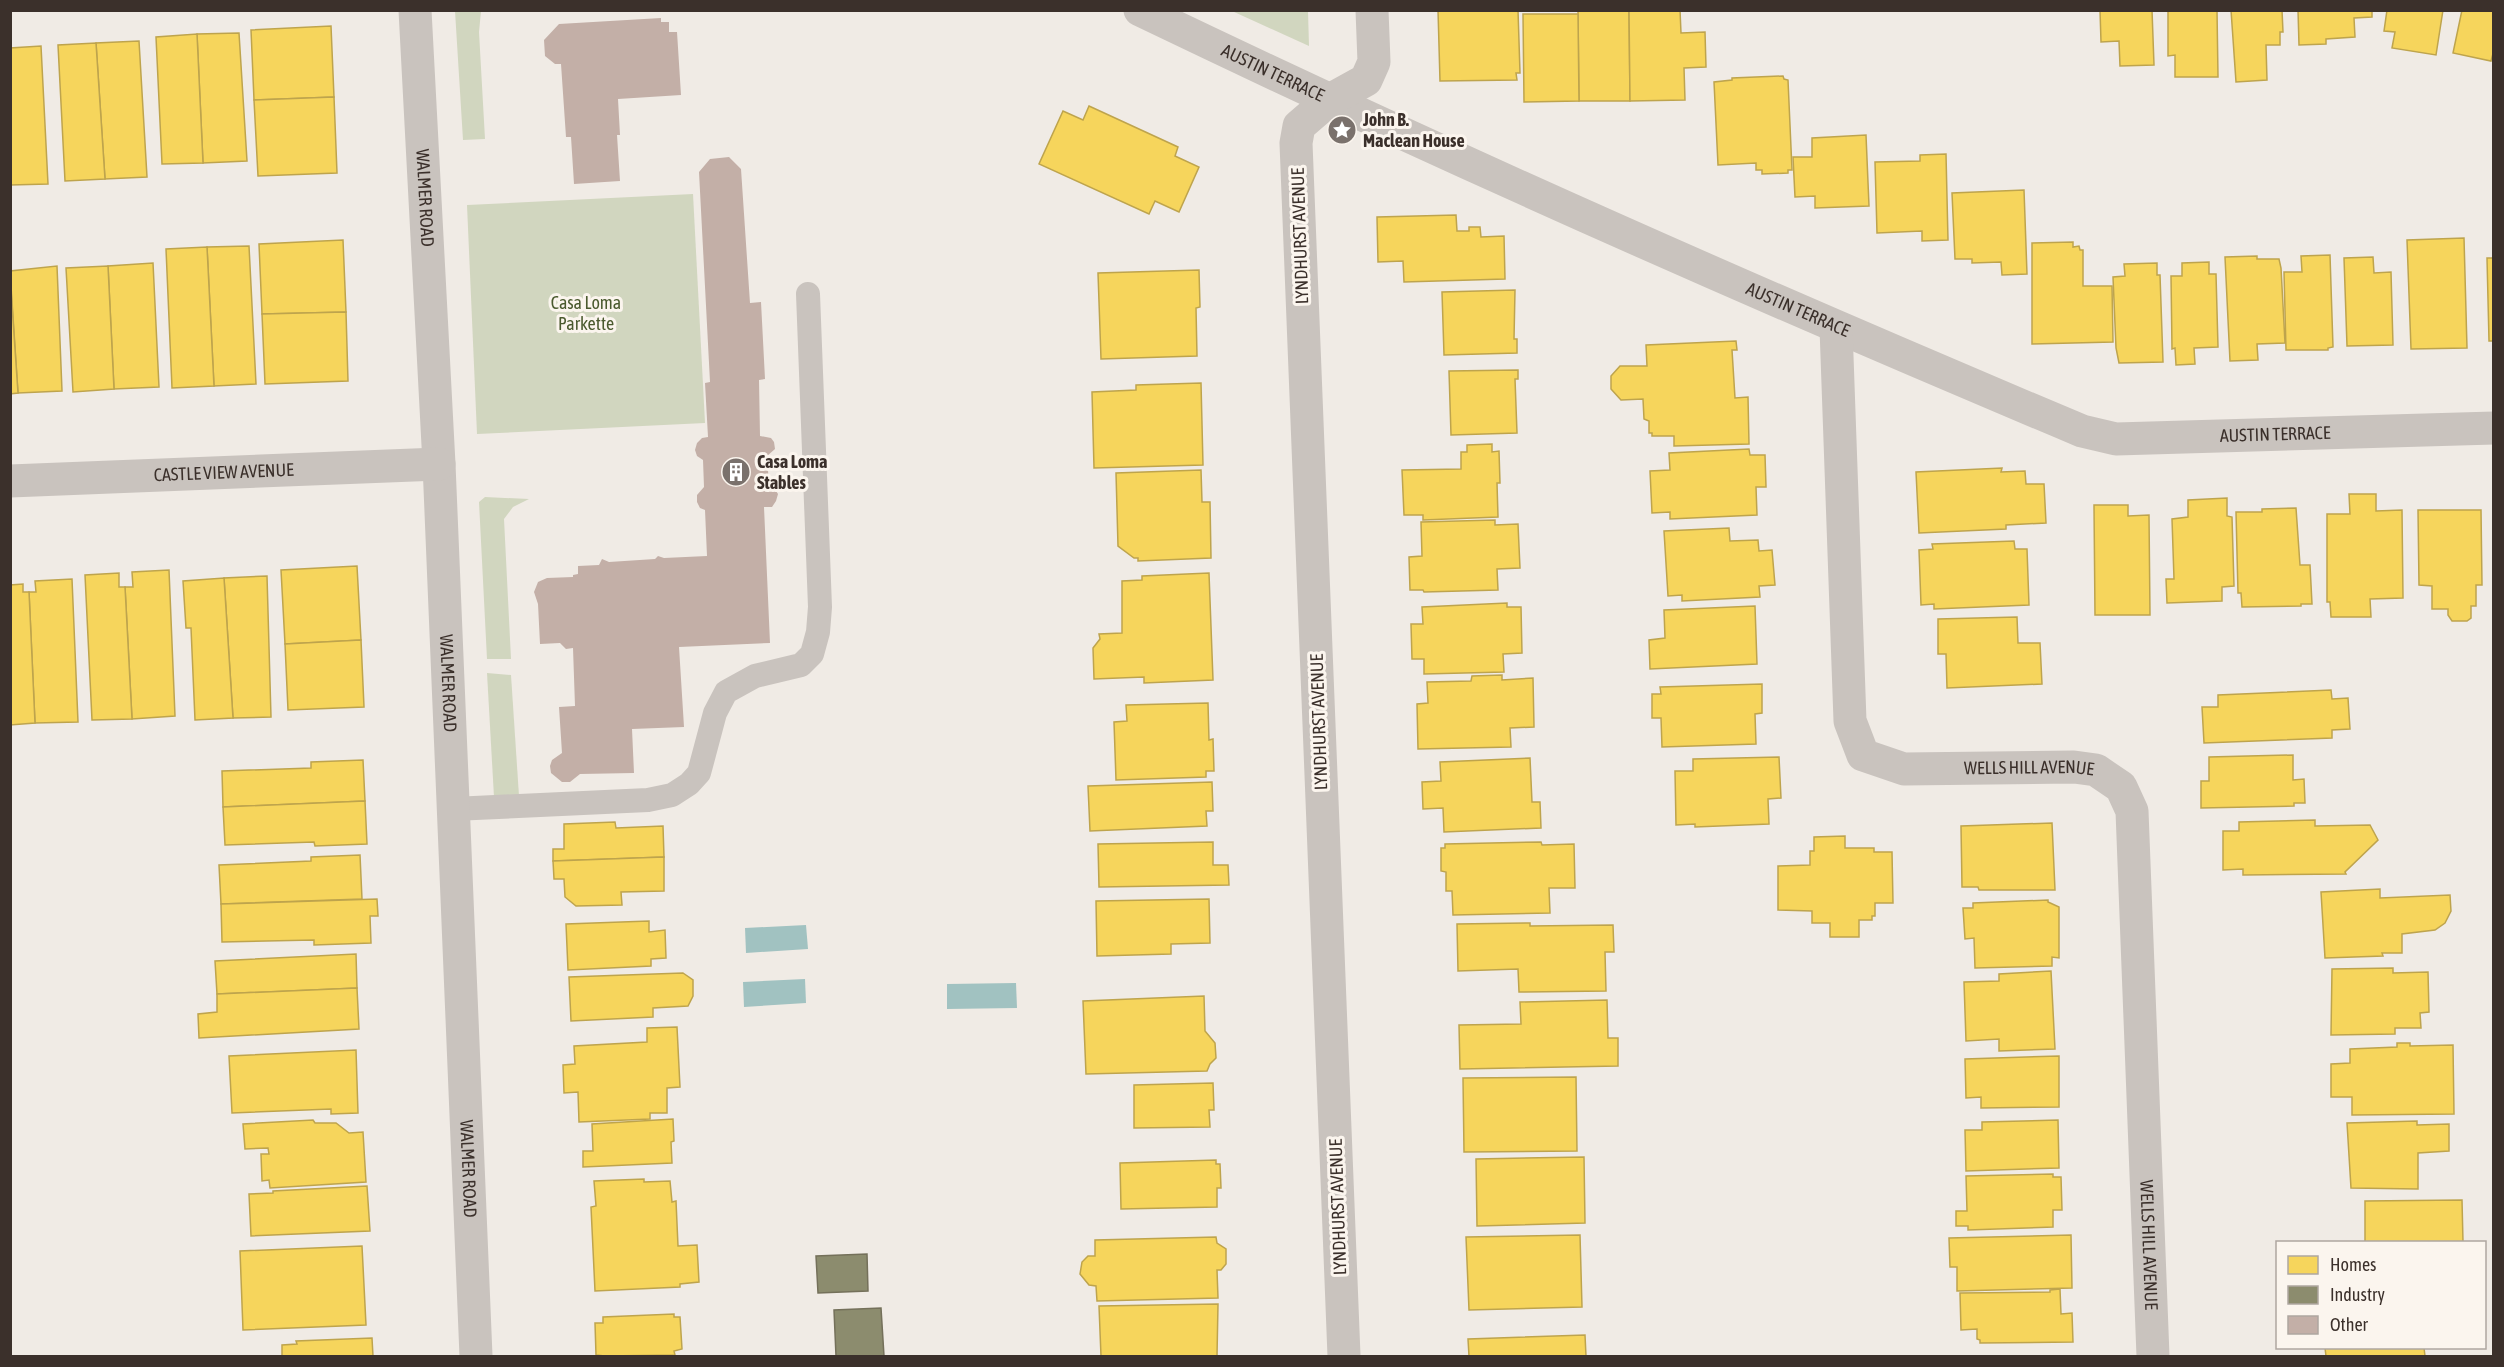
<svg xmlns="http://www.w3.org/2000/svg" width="2504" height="1367" font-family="'Asap Condensed',sans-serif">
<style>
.green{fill:#d1d6bf}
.water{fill:#a1c2c1}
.homes{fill:#f6d55c;stroke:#bea44d;stroke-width:1.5}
.industry{fill:#8c8c6e;stroke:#74705a;stroke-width:1.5}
.building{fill:#c3afa7}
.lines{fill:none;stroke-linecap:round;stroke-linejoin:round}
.lane{stroke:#c9c3be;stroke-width:24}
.street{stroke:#c9c3be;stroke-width:33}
.labels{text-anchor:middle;stroke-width:6;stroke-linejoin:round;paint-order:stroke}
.street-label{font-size:18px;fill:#3b302b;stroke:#fbf5ee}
.poi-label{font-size:18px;font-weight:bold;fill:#3b302b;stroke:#fbf5ee;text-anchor:start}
.park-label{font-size:18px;fill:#4a5a2e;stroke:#fbf5ee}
</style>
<rect width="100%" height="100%" fill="#f0ebe5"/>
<g class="green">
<polygon points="455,11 481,11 479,32 485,139 463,140"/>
<polygon points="1232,11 1308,11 1309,46"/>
<polygon points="693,194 705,423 477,434 467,205"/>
<polygon points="485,497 529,499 513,507 504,519 511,659 487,659 479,502"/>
<polygon points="487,673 511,675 519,796 494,797"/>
</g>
<g class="water">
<polygon points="806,925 808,949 746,953 745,928"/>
<polygon points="805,979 806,1003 744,1007 743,982"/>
<polygon points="1016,983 1017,1008 947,1009 947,984"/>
</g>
<g class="homes">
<polygon points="1438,10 1518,10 1520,73 1516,73 1517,80 1440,81"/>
<polygon points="1578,10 1629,10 1630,101 1579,101"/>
<polygon points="1629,10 1680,10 1681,33 1705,32 1706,67 1684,68 1685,100 1630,101"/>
<polygon points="2100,10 2152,10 2154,65 2120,66 2119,41 2101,42"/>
<polygon points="2168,10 2217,10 2218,77 2175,77 2175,55 2168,56"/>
<polygon points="2231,10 2282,10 2283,32 2280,32 2280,45 2266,45 2267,80 2236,82"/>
<polygon points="2298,10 2372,10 2372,17 2354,18 2355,37 2326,39 2326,44 2299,45"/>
<polygon points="2387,10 2443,10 2436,55 2392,48 2395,32 2384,31"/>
<polygon points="2462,10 2494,10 2494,50 2491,61 2453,53"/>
<polygon points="1523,14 1578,14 1579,101 1524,102"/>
<polygon points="331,26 334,97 254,100 251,30"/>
<polygon points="239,33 247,161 203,163 197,34"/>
<polygon points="197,34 203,163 162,164 156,37"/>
<polygon points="139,41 147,177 105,179 96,43"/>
<polygon points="96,43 105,179 65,181 58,45"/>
<polygon points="41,46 48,184 10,185 10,48"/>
<polygon points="1783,76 1784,79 1788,80 1792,170 1788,170 1788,173 1762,174 1762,170 1756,170 1756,163 1718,165 1714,82 1732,80 1732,78"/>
<polygon points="334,97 337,173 258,176 254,100"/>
<polygon points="1089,106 1178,147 1175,156 1199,167 1179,212 1155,201 1149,214 1039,164 1063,111 1083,120"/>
<polygon points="1866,135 1869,206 1815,208 1815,196 1795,197 1793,157 1812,157 1812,138"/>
<polygon points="1946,154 1948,240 1922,241 1922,231 1877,233 1875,162 1920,161 1920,155"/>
<polygon points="2024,190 2027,274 2002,275 2001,262 1972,263 1972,259 1955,259 1952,193"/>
<polygon points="1456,215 1457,231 1469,231 1469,227 1480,227 1481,237 1504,236 1505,279 1404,282 1403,261 1378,262 1377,217"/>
<polygon points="2464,238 2467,348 2411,349 2407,240"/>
<polygon points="343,240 346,312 262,314 259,244"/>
<polygon points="2073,242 2073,247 2079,246 2080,250 2083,250 2083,286 2112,286 2113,342 2032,344 2032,243"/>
<polygon points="249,246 256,384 214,386 207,247"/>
<polygon points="207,247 214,386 172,388 166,249"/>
<polygon points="2330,255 2333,347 2328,348 2328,350 2286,350 2284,272 2302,272 2301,256"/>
<polygon points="2257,256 2257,259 2279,259 2281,268 2285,343 2257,344 2258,360 2230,361 2225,257"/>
<polygon points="2373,257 2374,273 2391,272 2393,345 2347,346 2344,258"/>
<polygon points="2487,258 2494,258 2494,341 2489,341"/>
<polygon points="2209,262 2209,274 2216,274 2218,347 2194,348 2195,364 2176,365 2175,348 2172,349 2171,276 2182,276 2182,263"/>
<polygon points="153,263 159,387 114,389 108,266"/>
<polygon points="2157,263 2157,275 2160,275 2163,362 2119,363 2116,348 2113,277 2125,276 2124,264"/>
<polygon points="57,266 62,391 18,393 10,271"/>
<polygon points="108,266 114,389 73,392 66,268"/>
<polygon points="1199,270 1200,307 1196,308 1197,356 1101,359 1098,273"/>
<polygon points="10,276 18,393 10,394"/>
<polygon points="1515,290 1514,339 1517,339 1517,353 1444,355 1442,292"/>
<polygon points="346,312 348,381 265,384 262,314"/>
<polygon points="1736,341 1737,350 1732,350 1735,398 1748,397 1749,444 1674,446 1674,436 1652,436 1652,433 1649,433 1649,421 1644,419 1643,399 1621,400 1611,389 1611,376 1620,366 1647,366 1646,345"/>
<polygon points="1518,370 1518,379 1515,379 1517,433 1451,435 1449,371"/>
<polygon points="1201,383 1203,465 1094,468 1092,392 1136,390 1136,385"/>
<polygon points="1492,444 1492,452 1499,451 1500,483 1497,483 1498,517 1423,520 1423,515 1404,515 1402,470 1461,469 1461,452 1467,452 1467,445"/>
<polygon points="1749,449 1750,455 1765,455 1766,487 1756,487 1757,515 1670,519 1670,512 1652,513 1650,471 1670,470 1669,453"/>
<polygon points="2002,468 2001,472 2025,471 2026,484 2044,484 2046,523 2006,525 2006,529 1919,533 1916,472"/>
<polygon points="1201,470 1202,502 1210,502 1211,558 1138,561 1138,558 1134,558 1118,546 1116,473"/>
<polygon points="2349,494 2376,494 2376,511 2402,510 2403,598 2370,599 2371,617 2331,617 2330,602 2327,602 2327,514 2350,514"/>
<polygon points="2227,498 2227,516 2232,517 2234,586 2222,587 2222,601 2167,603 2166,579 2174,579 2172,519 2188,517 2188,500"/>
<polygon points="2094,505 2128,505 2128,516 2149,515 2150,615 2095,615"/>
<polygon points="2296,508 2300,565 2310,565 2312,604 2301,604 2301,606 2242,607 2241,593 2238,593 2236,512 2262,512 2262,509"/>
<polygon points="2418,510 2481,510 2482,585 2476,585 2476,606 2471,606 2471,618 2467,621 2452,621 2448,615 2448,609 2432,609 2432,586 2419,585"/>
<polygon points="1495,520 1495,525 1518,524 1520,568 1497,569 1498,590 1424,592 1423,590 1410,590 1409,557 1422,556 1421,522"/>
<polygon points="1729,528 1730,541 1758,540 1759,551 1772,550 1775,585 1759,586 1760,597 1682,601 1682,595 1668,596 1664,531"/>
<polygon points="2014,541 2015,549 2027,549 2029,605 1934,609 1934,604 1921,605 1919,550 1933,549 1932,544"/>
<polygon points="357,566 361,640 285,644 281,570"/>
<polygon points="169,570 175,716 132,719 125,587 133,587 132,572"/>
<polygon points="119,573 119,587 125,587 132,719 92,720 85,575"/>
<polygon points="1209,573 1213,680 1144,683 1144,677 1094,679 1093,648 1100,639 1099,634 1122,633 1122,581 1142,580 1142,576"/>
<polygon points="267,576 271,717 233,718 224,578"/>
<polygon points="224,578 233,718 195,720 191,628 186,628 183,581"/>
<polygon points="72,579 78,722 35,723 29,592 36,592 35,581"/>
<polygon points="23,584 23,592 29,592 35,723 10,725 10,585"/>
<polygon points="1507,603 1507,607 1521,607 1522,653 1503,654 1504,672 1424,674 1424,659 1412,659 1411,624 1423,624 1422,607"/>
<polygon points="1755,606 1757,664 1650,669 1649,640 1665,638 1664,610"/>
<polygon points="2017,617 2018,643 2040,643 2042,684 1947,688 1946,654 1938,654 1938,619"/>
<polygon points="361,640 364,707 288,710 285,644"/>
<polygon points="1502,675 1502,680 1533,678 1534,727 1510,728 1511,747 1418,749 1417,704 1428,703 1427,682 1471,681 1472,676"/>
<polygon points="1762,684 1762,713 1755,714 1756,744 1662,747 1661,718 1652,718 1652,694 1661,694 1660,687"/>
<polygon points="2331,690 2332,699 2348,698 2350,729 2332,730 2332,738 2204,743 2202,707 2218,707 2218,695"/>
<polygon points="1208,703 1209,740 1213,739 1214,771 1206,771 1206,777 1116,780 1114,722 1127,721 1126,705"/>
<polygon points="2293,755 2293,780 2304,779 2305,803 2294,803 2294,806 2201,808 2201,781 2209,781 2209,757"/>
<polygon points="1779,757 1781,798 1768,799 1769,824 1695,827 1695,824 1676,825 1675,771 1693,771 1693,759"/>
<polygon points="1530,758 1532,802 1540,802 1541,828 1444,832 1443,808 1423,809 1422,782 1441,781 1440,762"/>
<polygon points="363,760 365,801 223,807 222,771 311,768 311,762"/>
<polygon points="1212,782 1213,811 1206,811 1207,826 1090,831 1088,786"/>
<polygon points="365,801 367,844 315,846 314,842 225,845 223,807"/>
<polygon points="2315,820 2315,826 2370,825 2378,840 2345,872 2346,874 2243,875 2243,869 2223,870 2223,831 2239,831 2239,822"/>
<polygon points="615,822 616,828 663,826 664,857 553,861 553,849 564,849 564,824"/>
<polygon points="2052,823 2055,890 1979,890 1978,887 1962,887 1961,826"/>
<polygon points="1845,836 1845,848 1874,848 1874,852 1892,852 1893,903 1875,903 1875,916 1872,916 1872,920 1859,920 1859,937 1830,937 1830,923 1812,923 1812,911 1778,910 1778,866 1810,865 1810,851 1814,851 1814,837"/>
<polygon points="1213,842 1213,865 1228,865 1229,885 1099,887 1098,844"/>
<polygon points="1541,842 1542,845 1574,844 1575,888 1549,888 1550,913 1453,915 1452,891 1446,891 1446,872 1441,871 1441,848 1445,848 1445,844"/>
<polygon points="360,855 362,899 221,904 219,865 311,861 311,857"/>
<polygon points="664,857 664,891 621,892 622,905 576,906 565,897 564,879 554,879 553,861"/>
<polygon points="2380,889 2380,898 2450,895 2451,911 2445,923 2435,930 2402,934 2402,953 2382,953 2383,956 2325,958 2321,892"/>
<polygon points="377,899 378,916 370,916 371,943 314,945 314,940 222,942 221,904"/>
<polygon points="1209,899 1210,943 1171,944 1171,954 1097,956 1096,901"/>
<polygon points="2048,900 2048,902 2059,907 2059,958 2052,957 2052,966 1975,968 1974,938 1965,939 1963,908 1973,908 1973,903"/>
<polygon points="649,921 649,932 665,930 666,958 651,959 651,966 568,970 566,924"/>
<polygon points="1530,923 1530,926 1613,925 1614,952 1605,952 1606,991 1519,992 1518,969 1458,971 1457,924"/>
<polygon points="356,954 357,988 217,994 215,961"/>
<polygon points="2393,968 2393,973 2428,972 2429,1012 2420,1013 2421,1028 2395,1028 2395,1034 2331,1035 2332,969"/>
<polygon points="2051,971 2055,1049 1999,1051 1999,1039 1966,1041 1964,982 1999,981 1999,974"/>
<polygon points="683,973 693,980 693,996 688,1006 653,1008 653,1017 571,1021 569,977"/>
<polygon points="357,988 359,1029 199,1038 198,1014 217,1012 217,994"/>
<polygon points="1204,996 1205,1031 1215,1043 1216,1058 1210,1064 1207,1071 1086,1074 1083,1001"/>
<polygon points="1607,1000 1608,1038 1618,1038 1618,1066 1460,1069 1459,1025 1521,1024 1520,1002"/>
<polygon points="677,1027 680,1087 667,1088 667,1113 650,1113 650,1119 579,1122 578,1092 564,1093 563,1065 575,1064 574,1046 647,1042 647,1028"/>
<polygon points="2397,1043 2410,1043 2410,1046 2453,1045 2454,1114 2352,1115 2352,1097 2331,1097 2331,1064 2350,1063 2350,1049 2397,1047"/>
<polygon points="356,1050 358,1113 331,1114 331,1109 232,1113 229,1056"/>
<polygon points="2059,1056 2059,1107 1981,1108 1981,1097 1966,1098 1965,1059"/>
<polygon points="1576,1077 1577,1151 1464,1152 1463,1078"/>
<polygon points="1213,1083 1214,1110 1209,1110 1210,1127 1134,1128 1134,1085"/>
<polygon points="673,1119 674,1141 671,1142 672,1163 583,1167 583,1151 593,1151 592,1124"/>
<polygon points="313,1120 315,1123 336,1123 349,1133 363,1132 366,1182 270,1188 269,1180 262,1181 261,1154 269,1154 268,1148 245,1149 243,1124"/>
<polygon points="2058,1120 2059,1168 1966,1171 1965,1130 1982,1130 1982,1122"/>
<polygon points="2417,1121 2417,1125 2449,1124 2449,1151 2418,1153 2418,1189 2351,1188 2347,1123"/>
<polygon points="1584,1157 1585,1223 1477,1226 1476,1159"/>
<polygon points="1216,1160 1216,1164 1220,1164 1221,1188 1217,1188 1217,1207 1121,1209 1120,1163"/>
<polygon points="2053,1174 2053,1177 2061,1177 2062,1210 2053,1210 2053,1227 1968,1230 1968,1226 1956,1226 1956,1211 1967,1211 1966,1176"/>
<polygon points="644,1179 644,1182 670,1181 672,1202 676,1201 678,1246 697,1245 699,1282 680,1284 680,1287 595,1291 591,1207 596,1206 594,1181"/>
<polygon points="367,1186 370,1231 251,1236 249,1194 273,1193 273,1191"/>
<polygon points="2462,1200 2463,1242 2365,1242 2365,1201"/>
<polygon points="1580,1235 1582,1307 1469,1310 1466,1237"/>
<polygon points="2071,1235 2072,1288 1957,1291 1957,1267 1950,1267 1949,1238"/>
<polygon points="1216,1237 1217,1243 1226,1249 1226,1264 1221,1270 1217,1270 1218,1298 1097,1301 1096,1286 1089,1285 1080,1274 1082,1262 1088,1256 1095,1256 1095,1240"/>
<polygon points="362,1246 366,1325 243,1330 240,1251"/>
<polygon points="2060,1289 2061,1314 2072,1313 2073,1342 1980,1343 1980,1340 1977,1339 1977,1329 1961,1330 1960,1293 2050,1292 2050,1290"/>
<polygon points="1218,1304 1217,1356 1101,1356 1099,1306"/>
<polygon points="674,1314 674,1317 680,1317 682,1349 674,1351 675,1355 605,1356 596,1355 595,1323 603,1323 603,1317"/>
<polygon points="1585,1335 1586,1356 1469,1356 1468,1339"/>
<polygon points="372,1338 373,1356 282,1356 282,1345 297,1344 296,1341"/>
<polygon points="2325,1348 2424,1348 2425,1356 2326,1356"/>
</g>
<g class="industry">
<polygon points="867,1254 868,1291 818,1293 816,1256"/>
<polygon points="881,1308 884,1356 836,1356 834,1310"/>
</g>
<g class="building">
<polygon points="661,18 661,22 669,22 669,32 677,32 681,95 618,99 620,135 617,135 620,181 574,184 571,137 566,137 561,64 555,64 545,56 544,40 559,24"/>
<polygon points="729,157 741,169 750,303 761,302 765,379 759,380 760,436 771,438 774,442 775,449 767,456 769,485 774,488 778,494 776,501 772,507 764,507 770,643 679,647 684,727 632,729 634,773 580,774 570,782 562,782 551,773 550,766 552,760 562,753 559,707 575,706 573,648 566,649 560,643 540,644 538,604 534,592 538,582 547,578 573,577 573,575 578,574 578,566 599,565 602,559 609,562 655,559 658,556 664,558 707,556 705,510 700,508 697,502 697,495 704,487 703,460 697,456 695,450 697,443 702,438 708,437 705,383 710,382 699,172 710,159"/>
</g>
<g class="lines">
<polyline class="lane" points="453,809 648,800 672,795 689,784 699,773 715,713 726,692 755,676 801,665 812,654 818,632 820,607 808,294"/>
<g class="street">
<path id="s1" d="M415,10L439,464L476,1356"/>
<path id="s2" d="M1140,10C1450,159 1765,298 2082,431L2116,439L2494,428"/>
<path id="s3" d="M1836,328L1850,721L1863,755L1904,769L2074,767L2096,770L2121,787L2132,811L2153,1356"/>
<path id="s4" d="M10,481L439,464"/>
<polyline points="1344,1356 1296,143 1299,126 1328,101 1366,80 1374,62 1372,10"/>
</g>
</g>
<defs>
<g id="sight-disc" transform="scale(1.5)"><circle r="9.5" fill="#7a716c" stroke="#fbf5ee"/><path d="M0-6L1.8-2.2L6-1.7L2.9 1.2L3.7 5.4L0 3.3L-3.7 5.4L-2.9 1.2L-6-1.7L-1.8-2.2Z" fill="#fff"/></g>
<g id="building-disc" transform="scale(1.5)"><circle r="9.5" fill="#7a716c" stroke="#fbf5ee"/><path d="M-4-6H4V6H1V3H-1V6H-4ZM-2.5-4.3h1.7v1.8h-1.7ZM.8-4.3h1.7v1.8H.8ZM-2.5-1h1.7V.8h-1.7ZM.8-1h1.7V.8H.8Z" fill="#fff"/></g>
</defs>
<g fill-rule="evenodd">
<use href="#sight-disc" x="1342" y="130"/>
<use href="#building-disc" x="736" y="472"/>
</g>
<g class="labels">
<g class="street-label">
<text dy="6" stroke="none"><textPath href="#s2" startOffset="147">AUSTIN TERRACE</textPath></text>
<text dy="6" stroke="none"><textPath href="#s1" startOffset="188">WALMER ROAD</textPath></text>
<text transform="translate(1300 236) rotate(-92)" y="6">LYNDHURST AVENUE</text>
<text dy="6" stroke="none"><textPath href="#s2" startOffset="723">AUSTIN TERRACE</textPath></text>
<text dy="6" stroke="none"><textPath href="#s2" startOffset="1226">AUSTIN TERRACE</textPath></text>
<text dy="6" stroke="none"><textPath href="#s4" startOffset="214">CASTLE VIEW AVENUE</textPath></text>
<text dy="6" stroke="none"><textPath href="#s1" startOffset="674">WALMER ROAD</textPath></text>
<text transform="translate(1319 722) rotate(-92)" y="6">LYNDHURST AVENUE</text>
<text dy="6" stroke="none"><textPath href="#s3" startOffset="598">WELLS HILL AVENUE</textPath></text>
<text dy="6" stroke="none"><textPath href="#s1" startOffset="1160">WALMER ROAD</textPath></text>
<text transform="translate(1338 1207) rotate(-92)" y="6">LYNDHURST AVENUE</text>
<text dy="6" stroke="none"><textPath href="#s3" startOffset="1156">WELLS HILL AVENUE</textPath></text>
</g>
<g class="poi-label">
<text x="1363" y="126">John B.<tspan x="1363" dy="21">Maclean House</tspan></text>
<text x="757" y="468">Casa Loma<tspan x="757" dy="21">Stables</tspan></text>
</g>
<g class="park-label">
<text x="586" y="309">Casa Loma<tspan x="586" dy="21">Parkette</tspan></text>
</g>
</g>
<rect width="2504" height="1367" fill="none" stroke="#3b302b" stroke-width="24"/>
<rect x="2276" y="1241" width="210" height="108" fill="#fbf5ee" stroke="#aea6a0" stroke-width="1.5"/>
<rect x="2288" y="1256" width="30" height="18" fill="#f6d55c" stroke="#aea6a0" stroke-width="1.5"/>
<text x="2330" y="1271" font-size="18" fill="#3b302b">Homes</text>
<rect x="2288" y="1286" width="30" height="18" fill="#8c8c6e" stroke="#aea6a0" stroke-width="1.5"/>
<text x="2330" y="1301" font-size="18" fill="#3b302b">Industry</text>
<rect x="2288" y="1316" width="30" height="18" fill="#c3afa7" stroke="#aea6a0" stroke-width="1.5"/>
<text x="2330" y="1331" font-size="18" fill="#3b302b">Other</text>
</svg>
